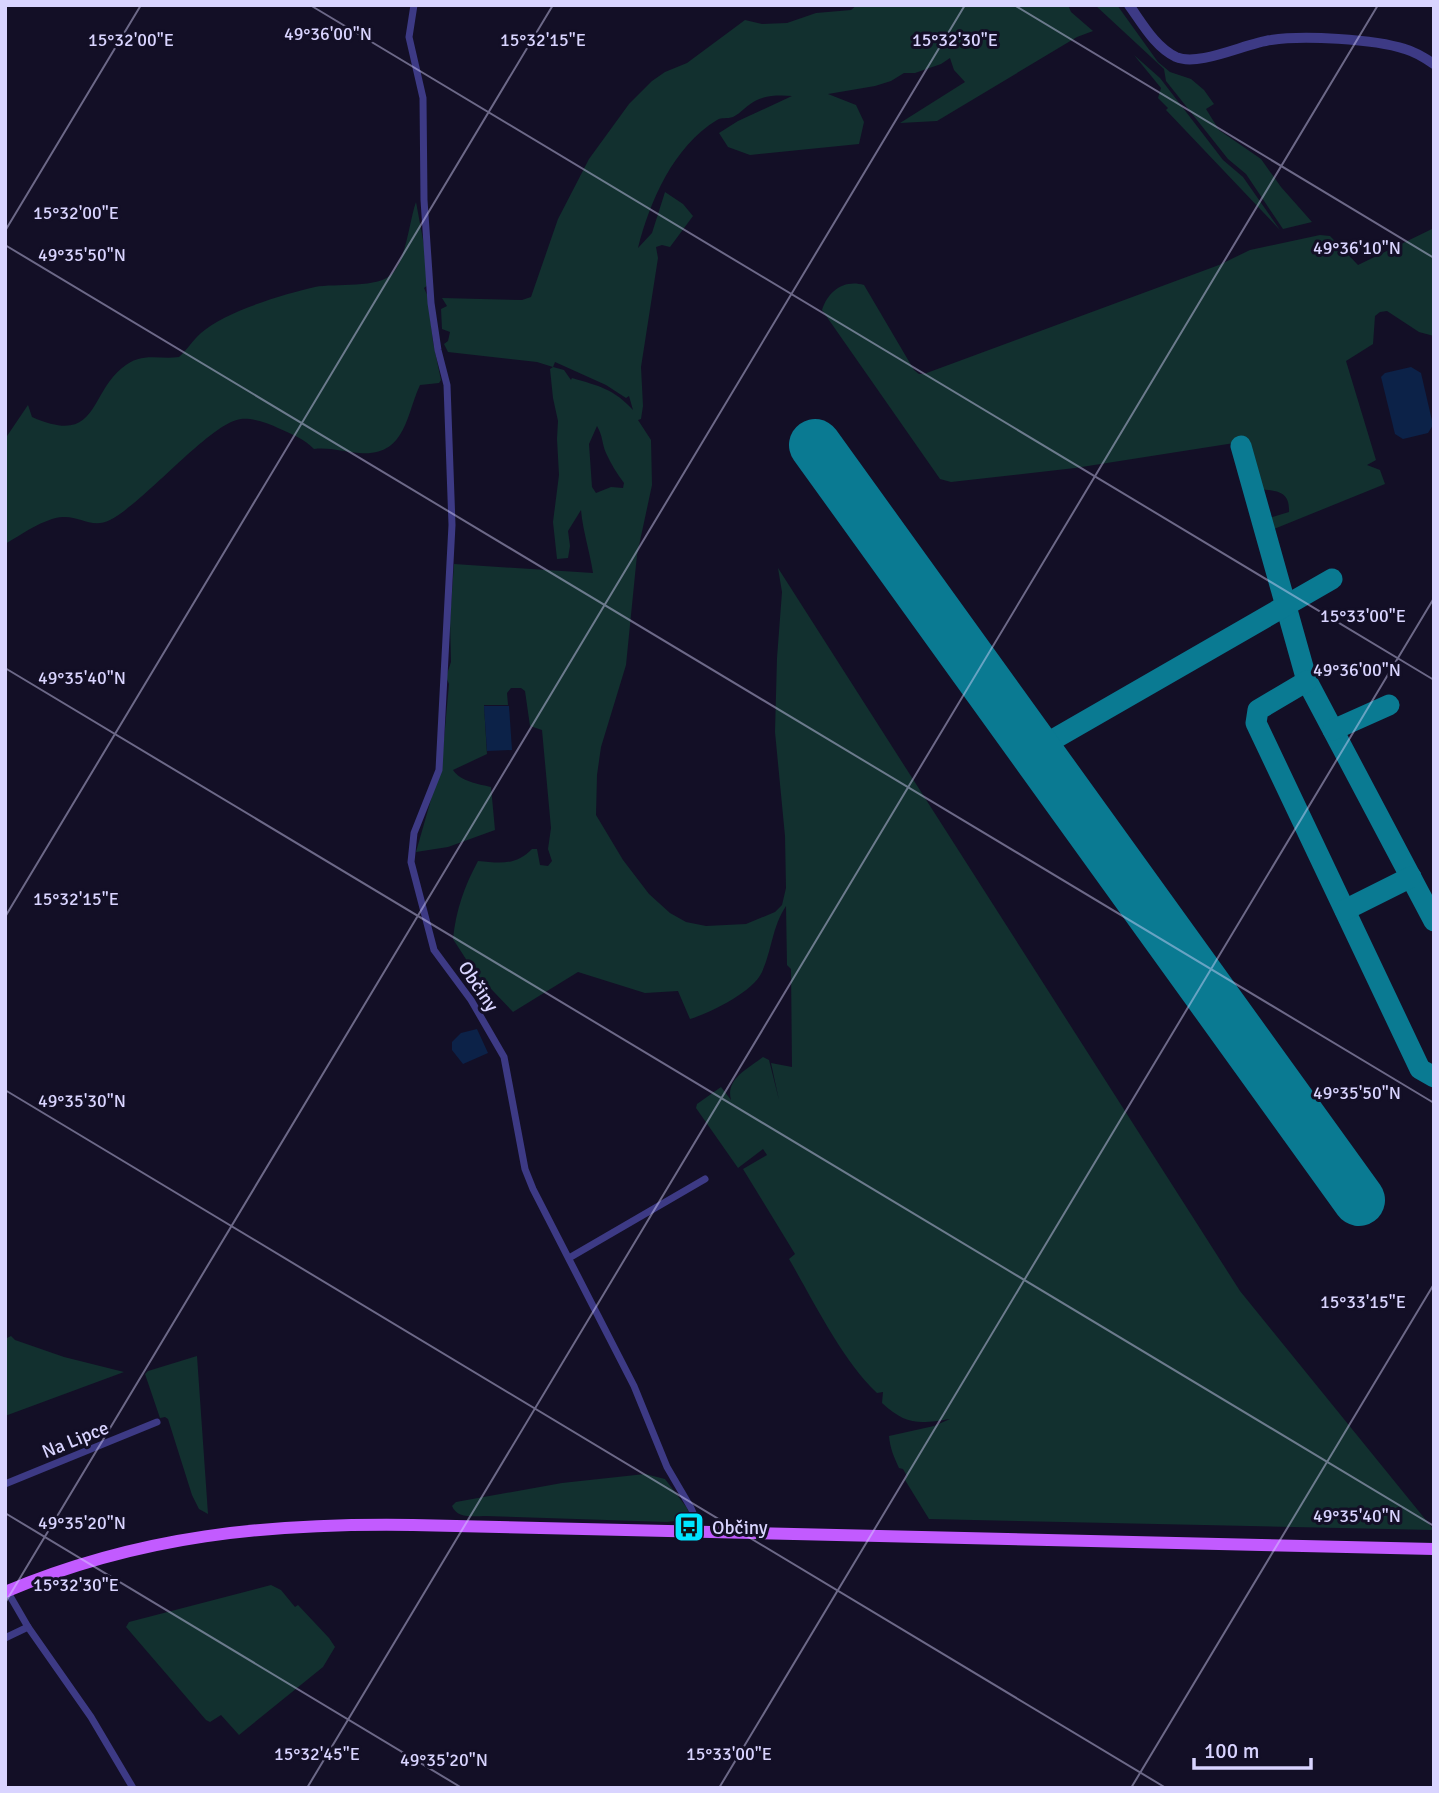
<svg xmlns="http://www.w3.org/2000/svg" width="1439" height="1793" font-family="Signika,sans-serif">
<style>
.green{fill:#12302f;fill-rule:evenodd}
.water{fill:#0c2248}
.lines{fill:none;stroke-linecap:round;stroke-linejoin:round}
.taxiway{stroke:#0a7a92;stroke-width:21}
.runway{stroke:#0a7a92;stroke-width:52}
.minor{stroke:#3d3a85;stroke-width:7}
.tertiary{stroke:#3d3a85;stroke-width:10}
.primary{stroke:#c25bff;stroke-width:12}
.ticks{fill:none;stroke:#d9d4ff;stroke-width:2;stroke-opacity:0.45}
.labels{text-anchor:middle;stroke-width:6;stroke-linejoin:round;paint-order:stroke}
.street-label{font-size:19px;fill:#d9d4ff;stroke:#130f26}
.poi-label{font-size:19px;fill:#d9d4ff;stroke:#130f26;text-anchor:start}
.ticks-label{font-size:18px;text-anchor:middle;fill:#d9d4ff;stroke:#130f26;stroke-width:6;stroke-linejoin:round;paint-order:stroke}
</style>
<rect width="100%" height="100%" fill="#130f26"/>
<g class="green">
<path d="M857,5H1068L1071,12L1093,31L1077,37L937,121L900,123L965,82L954,70L950,58L941,64L915,73H904L891,81L875,86L828,94L856,105L864,122L859,144L750,155L728,147L719,133L738,121L792,96C781,95 765,95 755,101C747,105 741,113 733,117C727,119 722,117 717,120C673,147 650,201 638,248L652,233L665,192L683,204L693,216L670,247L662,245L656,247L658,258L641,367L643,406L641,419L638,420L651,440L652,485L637,555L626,665L601,747L597,775L596,815L623,860L649,894L670,913L686,922L706,926L746,924L775,912L782,905L786,888L785,836L775,732L777,658L782,592L778,568L1240,1291L1434,1530L929,1519L905,1480L907,1476L903,1469L899,1468C894,1457 890,1448 889,1436L934,1426L950,1419C918,1424 906,1425 882,1403L883,1392L877,1393C842,1360 813,1300 789,1259L795,1254L743,1169L767,1155L763,1149L738,1168L696,1108L697,1104L721,1087L731,1100C725,1079 749,1068 763,1057L769,1060L779,1100L771,1063L792,1067L791,969L787,965L786,906C772,927 772,950 762,972C753,992 710,1013 690,1019L678,991L645,993L578,972L513,1012L473,970L453,939C456,910 464,887 478,861C499,863 516,866 532,849H537L540,865L548,866L552,861L548,849L551,828L542,730L530,726L525,691L521,688H511L507,693L508,705H484L487,754L453,770C460,781 478,784 491,787L495,830L448,847L416,852L442,761L449,684L446,677L451,662L450,620L454,564L593,573C590,552 583,532 581,510L568,531L570,546L568,558L557,559L553,522L559,475L557,439L558,421L553,398L550,369L553,367L564,370L571,380L572,378C599,386 614,389 633,410L629,396L626,398L606,385L555,362L553,367L537,362L448,352L444,344L448,341L450,332L442,329L441,309L447,306L442,298L522,300L531,297L558,219L589,159L629,104L652,81L665,72L687,63L745,20L762,24L787,23L816,13L851,10ZM597,426C603,436 602,444 606,453C611,464 617,474 624,483L623,488L611,487L596,493L592,487L589,444Z"/>
<polygon points="1095,5 1117,5 1158,62 1170,72 1191,79 1204,90 1214,104 1206,109 1219,130 1261,159 1281,187 1312,222 1283,229 1246,174 1228,159 1166,81 1164,69"/>
<polygon points="1134,55 1160,78 1223,160 1243,177 1280,230 1166,110 1168,108 1158,98 1161,88"/>
<path d="M416,202L429,272L428,285L424,288L428,297L433,342L441,380L439,383L420,385C406,415 406,457 359,453C345,452 329,447 314,449C304,439 292,434 278,428C268,423 253,418 241,419C211,422 145,502 110,520C92,529 80,516 63,517C44,518 21,535 5,544V439L28,405L32,417C98,446 88,396 122,368C142,351 158,360 179,357C187,350 193,340 201,333C224,312 284,294 315,287C335,283 379,289 393,273C407,256 409,222 416,202Z"/>
<path d="M1434,228V336L1419,332L1387,311L1380,312L1375,316L1373,344L1346,361L1376,460L1367,465L1380,470L1385,484L1274,529L1269,518L1289,512C1290,490 1276,491 1258,489L1247,441L1075,468L951,482L940,479L822,310C828,291 844,279 864,285L914,370L919,374H924L1219,265L1250,250L1320,235L1330,236L1358,265Z"/>
<polygon points="11,1336 15,1340 64,1357 124,1372 5,1416 5,1339"/>
<polygon points="197,1356 208,1514 199,1509 192,1495 168,1419 165,1417 160,1418 145,1374 148,1371"/>
<path d="M645,1474L665,1479L687,1508L691,1519L667,1522L486,1516C474,1516 457,1519 452,1506L456,1502L562,1483Z"/>
<polygon points="271,1585 281,1590 295,1607 298,1605 329,1638 335,1647 323,1667 239,1735 221,1715 210,1722 206,1720 126,1627 129,1622"/>
</g>
<g class="water">
<polygon points="1411,367 1421,373 1433,425 1428,433 1403,439 1395,434 1381,377 1385,373"/>
<polygon points="484,706 509,706 512,750 487,751"/>
<polygon points="477,1029 488,1053 463,1064 452,1050 452,1042 461,1033"/>
</g>
<g class="lines">
<g class="taxiway">
<polyline points="1241,446 1307,681 1434,921"/>
<polyline points="1307,681 1258,710 1256,723 1420,1069 1434,1077"/>
<polyline points="1333,730 1389,705"/>
<polyline points="1035,750 1332,579"/>
<polyline points="1345,910 1411,877"/>
</g>
<polyline class="runway" points="815,445 1359,1200"/>
<g class="minor">
<polyline points="414,5 409,37 423,98 424,200 431,303 438,350 447,385 452,525 439,770 414,833 411,862 434,950 471,1000 504,1057 525,1169 533,1189 634,1386 667,1467 691,1508 701,1532"/>
<polyline points="569,1258 705,1179"/>
<polyline points="5,1484 157,1422"/>
<polyline points="6,1589 28,1627 91,1717 133,1788"/>
<polyline points="5,1638 28,1627"/>
</g>
<path class="tertiary" d="M1129,5C1142,23 1155,47 1176,57C1199,67 1246,43 1271,40C1303,35 1374,39 1405,49C1416,52 1425,58 1434,64"/>
<path class="primary" d="M5,1592C140,1535 268,1523 413,1525L1434,1549"/>
</g>
<path class="ticks" d="M310,5L1434,680M1014,5L1434,258M5,231L141,5M5,245L1434,1103M5,668L1434,1526M5,917L553,5M5,1090L1166,1788M5,1513L462,1788M5,1603L965,5M307,1788L1378,5M719,1788L1434,598M1131,1788L1434,1284"/>
<defs>
<g id="bus-square" transform="scale(1.575)"><rect x="-9" y="-9" width="18" height="18" rx="4" fill="#00e5ff" stroke="#130f26"/><path d="M-5-6H5V4H4V6H2V4H-2V6H-4V4H-5ZM-3.5-4V0h7V-4ZM-3.5 1.2v1.5H-2V1.2ZM2 1.2v1.5H3.5V1.2Z" fill="#111"/></g>
</defs>
<g fill-rule="evenodd">
<use href="#bus-square" x="689" y="1527"/>
</g>
<g class="labels">
<g class="street-label">
<text transform="translate(479 986) rotate(56)" y="7">Občiny</text>
<text transform="translate(75 1439) rotate(-22)" y="7">Na Lipce</text>
</g>
<g class="poi-label">
<text x="712" y="1534">Občiny</text>
</g>
</g>
<g class="ticks-label">
<text x="328" y="40">49°36'00"N</text>
<text x="543" y="46">15°32'15"E</text>
<text x="131" y="46">15°32'00"E</text>
<text x="955" y="46">15°32'30"E</text>
<text x="76" y="219">15°32'00"E</text>
<text x="1357" y="254">49°36'10"N</text>
<text x="82" y="261">49°35'50"N</text>
<text x="1363" y="622">15°33'00"E</text>
<text x="1357" y="676">49°36'00"N</text>
<text x="82" y="684">49°35'40"N</text>
<text x="76" y="905">15°32'15"E</text>
<text x="1357" y="1099">49°35'50"N</text>
<text x="82" y="1107">49°35'30"N</text>
<text x="1363" y="1308">15°33'15"E</text>
<text x="1357" y="1522">49°35'40"N</text>
<text x="82" y="1529">49°35'20"N</text>
<text x="76" y="1591">15°32'30"E</text>
<text x="317" y="1760">15°32'45"E</text>
<text x="729" y="1760">15°33'00"E</text>
<text x="444" y="1766">49°35'20"N</text>
</g>
<rect width="1439" height="1793" fill="none" stroke="#d9d4ff" stroke-width="14"/>
<path d="M1194 1758v10h117v-10" fill="none" stroke="#d9d4ff" stroke-width="3.5"/>
<text x="1204" y="1758" font-size="21" fill="#d9d4ff" stroke="#130f26" stroke-width="5" paint-order="stroke">100 m</text>
</svg>
